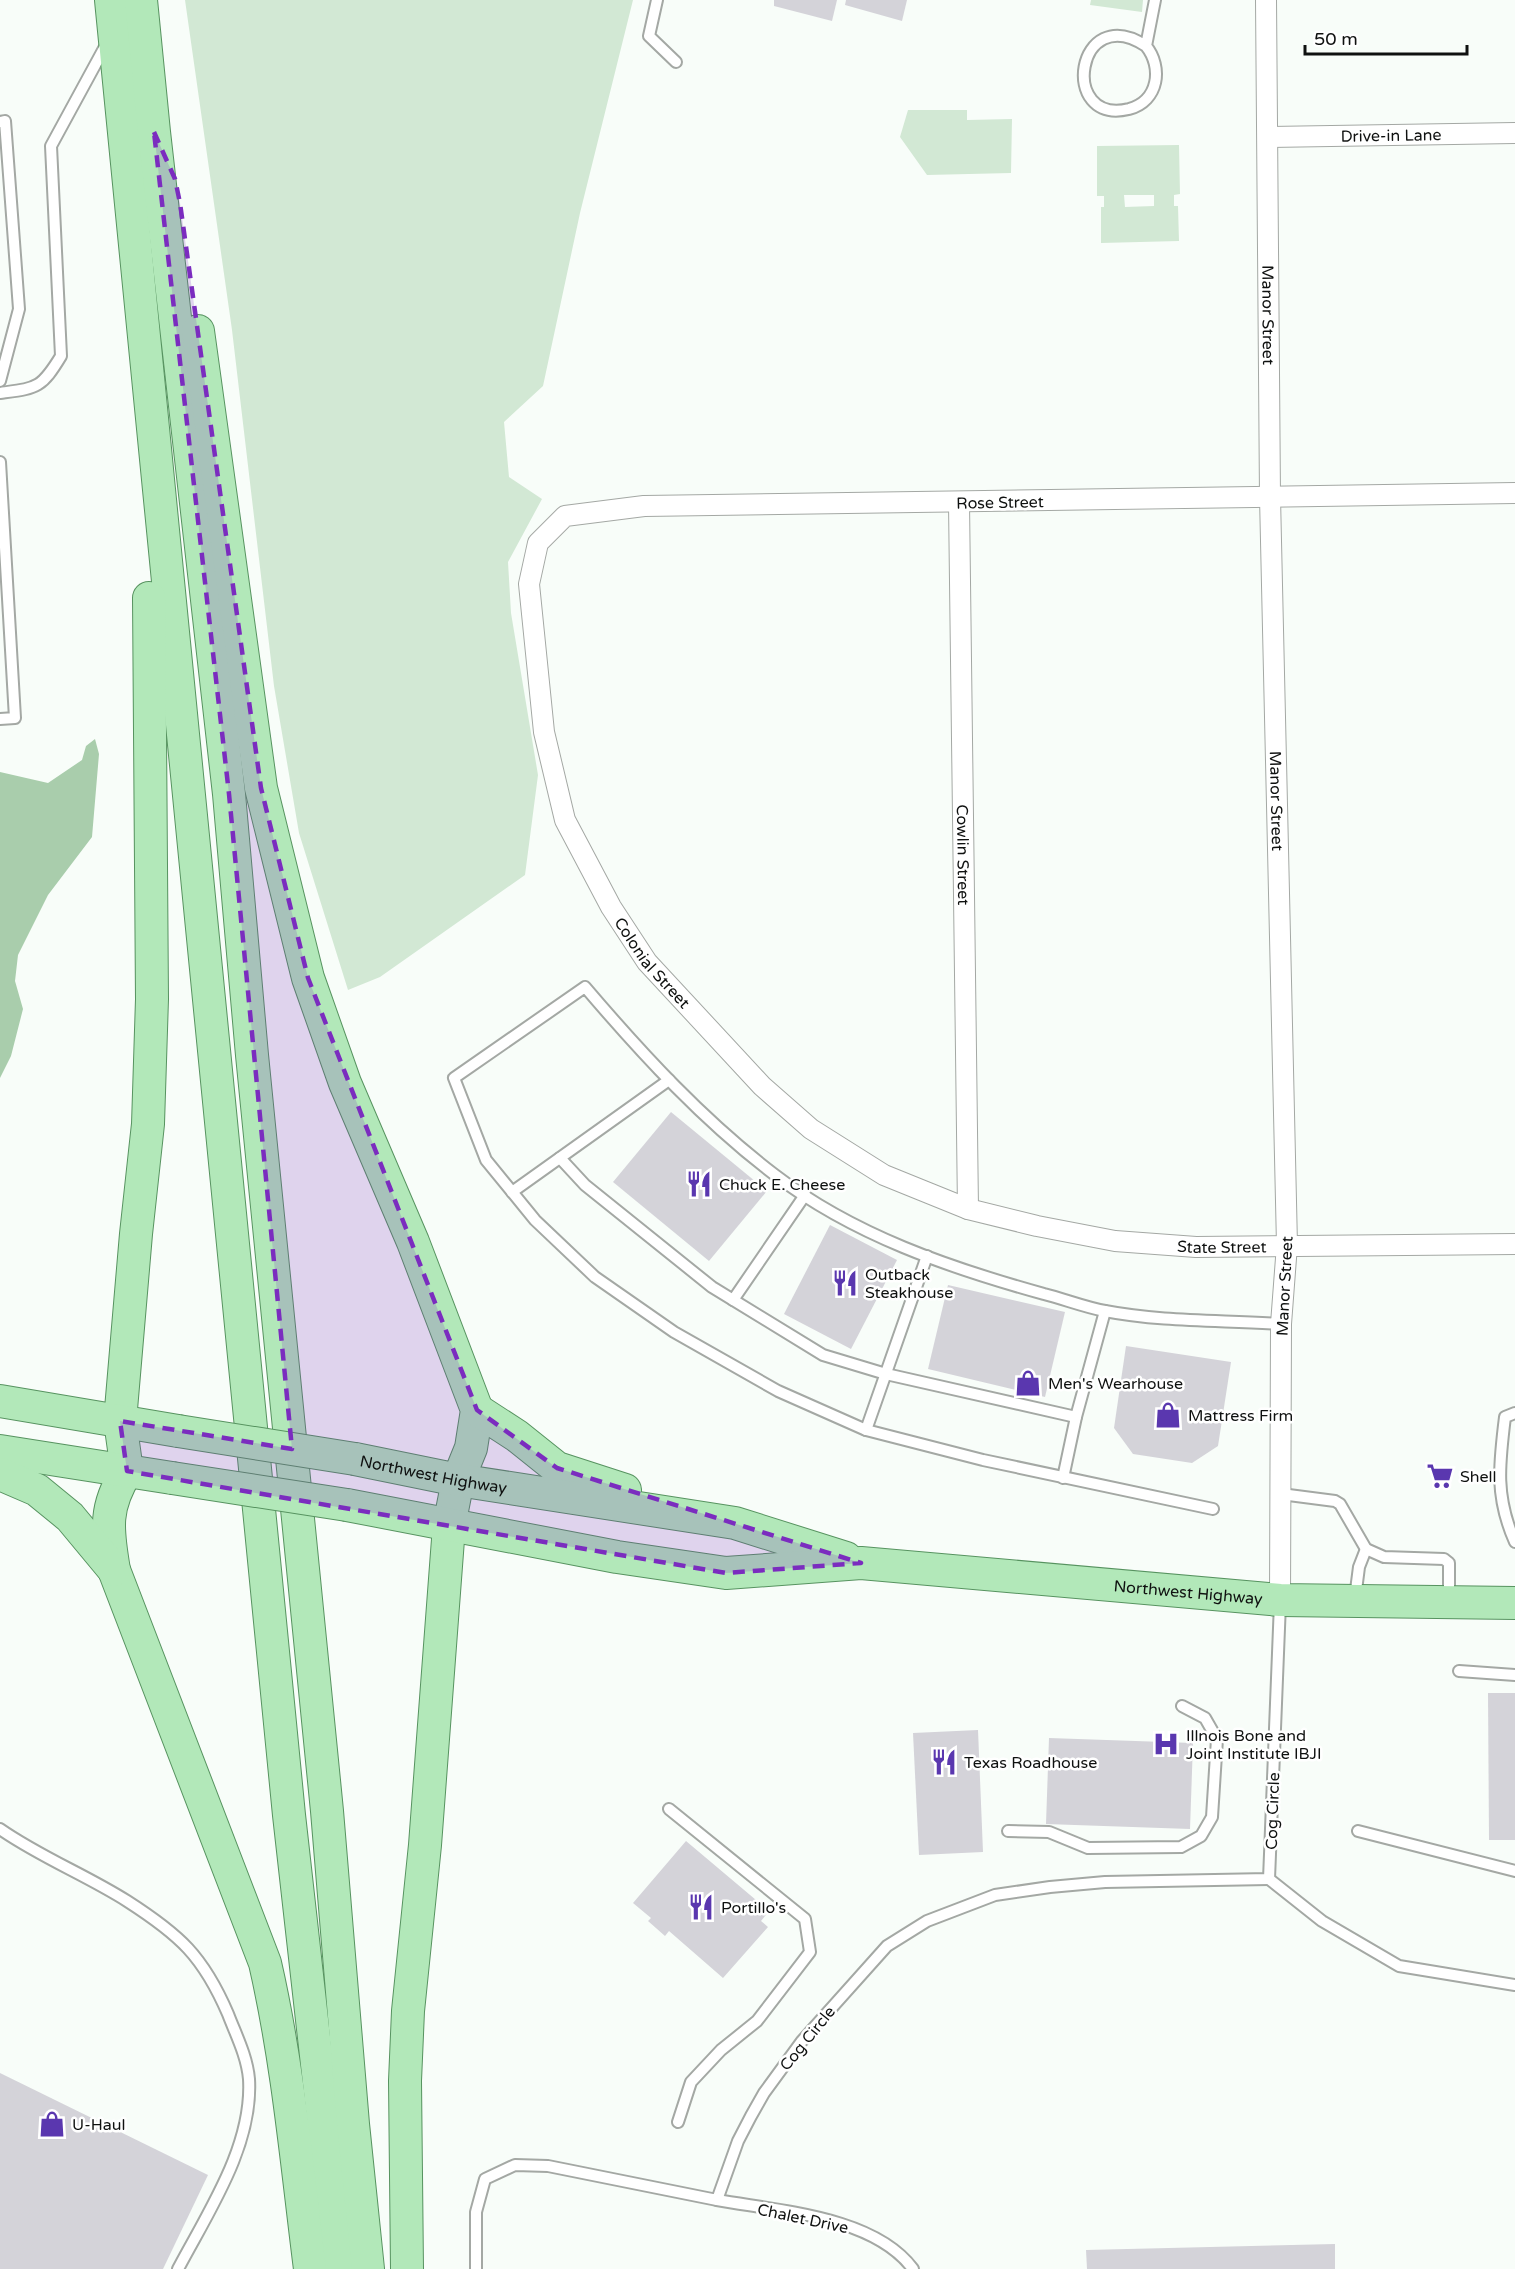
<svg xmlns="http://www.w3.org/2000/svg" width="1515" height="2269" font-family="'Varela Round',sans-serif">
<style>
.green{fill:#d2e8d4;fill-rule:evenodd}
.water{fill:#a9cdac}
.building{fill:#d4d3d9}
.lines{fill:none;stroke-linecap:round;stroke-linejoin:round}
.lane-casing{stroke:#a4a8a4;stroke-width:14}
.street-casing{stroke:#a4a8a4;stroke-width:22}
.primary-casing{stroke:#579360;stroke-width:34}
.lane{stroke:#fff;stroke-width:10}
.street{stroke:#fff;stroke-width:20}
.primary{stroke:#b2e8b9;stroke-width:32}
.primary-bridge-casing{stroke:#579360;stroke-width:34;stroke-linecap:butt}
.primary-bridge{stroke:#b2e8b9;stroke-width:32}
.marked{fill:#7b2cbf;fill-opacity:0.2;stroke:#7b2cbf;stroke-width:4.5;stroke-dasharray:12 8;stroke-linejoin:round}
.labels{text-anchor:middle;stroke-width:5;stroke-linejoin:round;paint-order:stroke}
.street-label{font-size:16px;fill:#0f1110;stroke:#fff}
.poi-label{font-size:16px;fill:#0f1110;stroke:#fff;text-anchor:start}
</style>
<rect width="100%" height="100%" fill="#f8fdf9"/>
<g class="green">
<polygon points="185,0 633,0 580,213 543,386 504,422 509,477 542,499 508,562 511,613 538,775 525,875 380,977 348,990 299,833 274,686 232,330"/>
<polygon points="1091,0 1143,0 1142,12 1090,5"/>
<polygon points="908,110 967,110 967,120 1012,119 1011,173 927,175 900,137"/>
<path d="M1179,145L1180,194L1174,195V206H1178L1179,241L1101,243V207H1104V196H1097V146ZM1124,195H1154V206L1125,207Z"/>
</g>
<polygon class="water" points="95,739 99,754 92,837 48,895 18,955 15,981 23,1009 11,1056 0,1078 0,772 48,783 82,760 86,746"/>
<g class="building">
<polygon points="774,0 837,0 832,21 774,6"/>
<polygon points="846,0 907,0 902,21 845,5"/>
<polygon points="671,1112 767,1191 709,1261 613,1182"/>
<polygon points="830,1225 897,1260 851,1349 784,1314"/>
<polygon points="948,1285 1065,1312 1045,1397 928,1369"/>
<polygon points="1126,1346 1231,1362 1218,1446 1192,1463 1133,1454 1114,1428"/>
<polygon points="1488,1693 1515,1693 1515,1840 1489,1840"/>
<polygon points="978,1730 983,1852 919,1855 913,1733"/>
<polygon points="1049,1738 1193,1743 1190,1829 1046,1824"/>
<polygon points="686,1841 769,1911 761,1921 768,1927 723,1978 669,1931 665,1936 648,1921 651,1918 633,1903"/>
<polygon points="0,2073 208,2175 163,2269 0,2269"/>
<polygon points="1335,2244 1335,2269 1087,2269 1086,2250"/>
</g>
<g class="lines">
<g class="lane-casing">
<g id="lane">
<polyline points="657,0 649,36 676,62"/>
<path d="M1146,46C1076,0 1058,126 1129,109C1159,101 1163,67 1146,46L1155,0"/>
<polyline points="0,122 5,121 19,309 0,381"/>
<path d="M0,393C37,388 41,389 61,356L51,146L107,43"/>
<polyline points="0,462 15,718 0,719"/>
<polyline points="560,1158 585,1185 712,1287 823,1355 886,1374 1076,1417"/>
<polyline points="512,1192 669,1080"/>
<polyline points="733,1300 805,1195"/>
<path d="M1515,1413L1505,1417C1499,1465 1495,1497 1515,1542"/>
<polyline points="866,1430 927,1256"/>
<polyline points="1063,1478 1076,1417 1105,1311"/>
<polyline points="1281,1494 1335,1501 1340,1504 1366,1549 1384,1557 1444,1559 1449,1563 1449,1599"/>
<path d="M1213,1509L983,1460L866,1430L778,1391L674,1332L595,1277L535,1220L486,1160L454,1078L585,987C643,1055 704,1121 775,1175C853,1235 950,1268 1044,1294C1064,1299 1084,1307 1105,1311C1162,1322 1223,1320 1281,1324"/>
<polyline points="1355,1598 1359,1567 1366,1549"/>
<polyline points="1459,1671 1515,1675"/>
<polyline points="669,1809 805,1919 810,1952 757,2021 721,2050 691,2082 678,2122"/>
<path d="M0,1829C40,1857 86,1875 127,1901C180,1935 203,1956 228,2014C236,2035 247,2056 249,2079C253,2146 208,2212 178,2269"/>
<polyline points="1008,1831 1049,1832 1088,1848 1181,1847 1201,1836 1212,1817 1217,1739 1205,1718 1182,1706"/>
<polyline points="1358,1831 1515,1871"/>
<polyline points="1269,1879 1322,1921 1399,1966 1515,1985"/>
<path d="M717,2200C778,2211 874,2216 913,2269"/>
<polyline points="476,2269 476,2212 485,2179 515,2165 548,2166 717,2200 738,2141 751,2116 764,2093 802,2041 887,1946 927,1921 995,1895 1050,1887 1105,1882 1269,1879 1280,1603"/>
</g>
</g>
<g class="street-casing">
<g id="street">
<path id="s1" d="M1266,0L1270,497L1287,1245L1281,1324L1280,1600"/>
<path id="s2" d="M1268,137L1515,133"/>
<path id="s3" d="M1515,493L644,506L565,516L538,543L529,584L544,732L565,820L611,907L647,962L762,1086L811,1129L884,1175L968,1209L1037,1226L1115,1241L1196,1247L1515,1244"/>
<path id="s4" d="M959,503L968,1209"/>
</g>
</g>
<g class="primary-casing">
<g id="primary">
<polyline points="111,0 289,1815 340,2269"/>
<polyline points="141,0 154,132 229,794 252,1055 327,1811 353,2124 368,2269"/>
<polyline points="198,331 261,788 308,978 345,1083 413,1242 477,1410 471,1448 458,1480 449,1526 425,1845 408,2011 405,2081 407,2269"/>
<path d="M149,598L152,999L148,1124L136,1234L120,1421L127,1471C104,1507 107,1529 114,1570L265,1963C288,2063 297,2167 310,2269"/>
<polyline points="0,1401 178,1431"/>
<polyline points="477,1410 517,1436 557,1468 625,1490"/>
<polyline points="0,1451 172,1478"/>
<path id="s5" d="M355,1459L458,1480L735,1523L846,1558"/>
<polyline points="0,1474 37,1490 70,1517 114,1570"/>
<path id="s6" d="M347,1505L617,1557L726,1573L861,1563L1280,1600L1515,1603"/>
</g>
</g>
<use href="#lane" class="lane"/>
<use href="#street" class="street"/>
<use href="#primary" class="primary"/>
<g class="primary-bridge-casing">
<g id="primary-bridge">
<polyline points="178,1431 355,1459"/>
<polyline points="172,1478 347,1505"/>
</g>
</g>
<use href="#primary-bridge" class="primary-bridge"/>
</g>
<path class="marked" d="M154,132L175,179L180,203L261,788L308,978L477,1410L557,1468L861,1563L726,1573L127,1471L120,1421L292,1449L229,794Z"/>
<defs>
<g id="restaurant-bare" transform="scale(2.07)"><path d="M-5-6h1v4h1v-4h1v4h1v-4h1v5L-1.5 .5V6h-2V.5L-5-1ZM5-6V6H3V1.5H1.5Q1.5-4 5-6Z" fill="#5a37af" stroke="#fff" stroke-width="2.5" paint-order="stroke"/></g>
<g id="shop-bare" transform="scale(2.07)"><path d="M-5-2.5h2.3a2.7 3.5 0 0 1 5.4 0H5L5.5 6h-11ZM-1.5-2.5h3a1.5 2.3 0 0 0-3 0Z" fill="#5a37af" stroke="#fff" stroke-width="2.5" paint-order="stroke"/></g>
<g id="supermarket-bare" transform="scale(2.07)"><path d="M-6-5.5h2.5l.6 2H6L4.5 2H-2.5L-4.4-4H-6ZM-1.5 3.2a1.3 1.3 0 1 0 .1 0ZM3 3.2a1.3 1.3 0 1 0 .1 0Z" fill="#5a37af" stroke="#fff" stroke-width="2.5" paint-order="stroke"/></g>
<g id="hospital-bare" transform="scale(2.07)"><path d="M-5-5h3v3.5h4V-5h3V5h-3V1.5h-4V5h-3Z" fill="#5a37af" stroke="#fff" stroke-width="2.5" paint-order="stroke"/></g>
</defs>
<g fill-rule="evenodd">
<use href="#restaurant-bare" x="699" y="1184"/>
<use href="#restaurant-bare" x="845" y="1283"/>
<use href="#shop-bare" x="1028" y="1383"/>
<use href="#shop-bare" x="1168" y="1415"/>
<use href="#supermarket-bare" x="1440" y="1476"/>
<use href="#hospital-bare" x="1166" y="1744"/>
<use href="#restaurant-bare" x="944" y="1762"/>
<use href="#restaurant-bare" x="701" y="1907"/>
<use href="#shop-bare" x="52" y="2124"/>
</g>
<g class="labels">
<g class="street-label">
<text dy="6" stroke="none"><textPath href="#s2" startOffset="123">Drive-in Lane</textPath></text>
<text dy="6" stroke="none"><textPath href="#s1" startOffset="315">Manor Street</textPath></text>
<text transform="translate(1000 502) rotate(-1)" y="6">Rose Street</text>
<text dy="6" stroke="none"><textPath href="#s1" startOffset="801">Manor Street</textPath></text>
<text dy="6" stroke="none"><textPath href="#s4" startOffset="352">Cowlin Street</textPath></text>
<text dy="6" stroke="none"><textPath href="#s3" startOffset="1438">Colonial Street</textPath></text>
<text dy="6" stroke="none"><textPath href="#s3" startOffset="2103">State Street</textPath></text>
<text transform="translate(1284 1286) rotate(-87)" y="6">Manor Street</text>
<text dy="6" stroke="none"><textPath href="#s5" startOffset="80">Northwest Highway</textPath></text>
<text dy="6" stroke="none"><textPath href="#s6" startOffset="849">Northwest Highway</textPath></text>
<text transform="translate(1272 1811) rotate(-88)" y="6">Cog Circle</text>
<text transform="translate(807 2038) rotate(-51)" y="6">Cog Circle</text>
<text transform="translate(803 2218) rotate(12)" y="6">Chalet Drive</text>
</g>
<g class="poi-label">
<text x="719" y="1190">Chuck E. Cheese</text>
<text x="865" y="1280">Outback<tspan x="865" dy="18">Steakhouse</tspan></text>
<text x="1048" y="1389">Men's Wearhouse</text>
<text x="1188" y="1421">Mattress Firm</text>
<text x="1460" y="1482">Shell</text>
<text x="1186" y="1741">Illnois Bone and<tspan x="1186" dy="18">Joint Institute IBJI</tspan></text>
<text x="964" y="1768">Texas Roadhouse</text>
<text x="721" y="1913">Portillo's</text>
<text x="72" y="2130">U-Haul</text>
</g>
</g>
<path d="M1305 45v9h162v-9" fill="none" stroke="#0f1110" stroke-width="3"/>
<text x="1314" y="45" font-size="18" fill="#0f1110" stroke="#ffffff" stroke-width="4.5" paint-order="stroke">50 m</text>
</svg>
